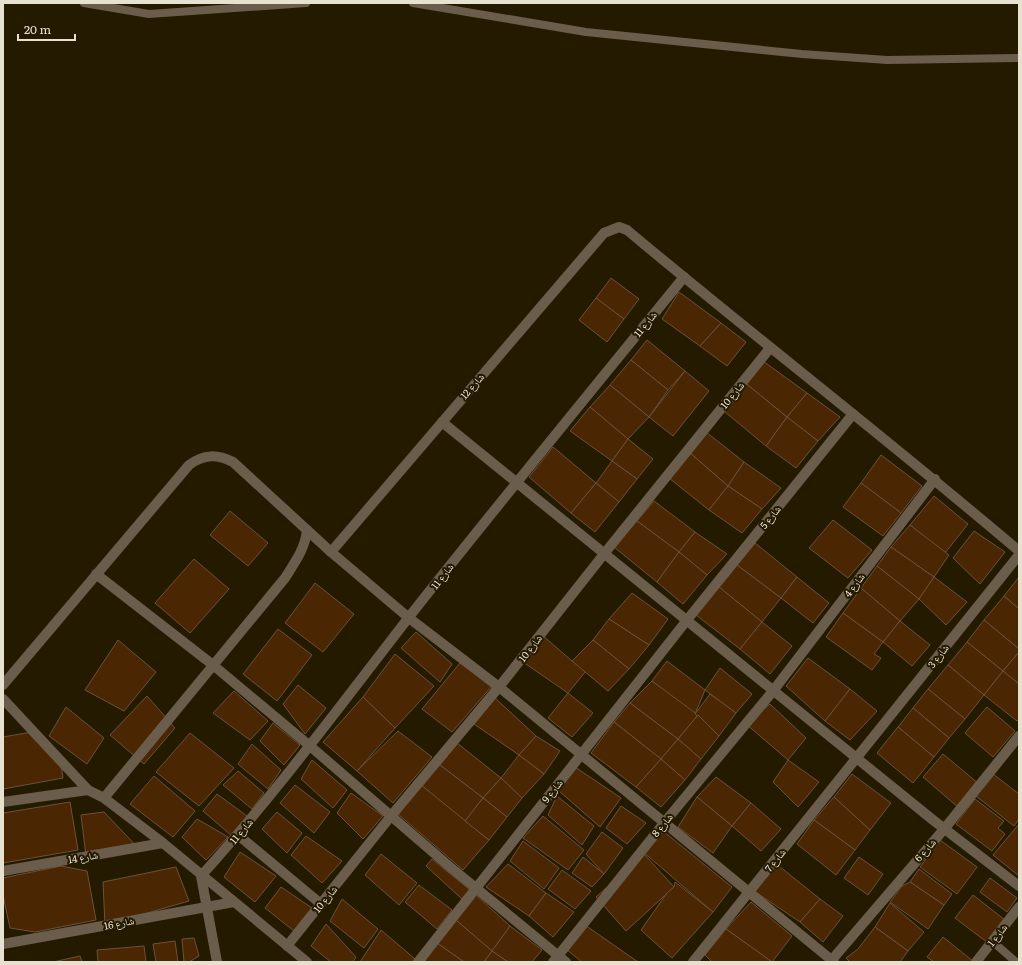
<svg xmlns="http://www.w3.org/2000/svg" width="1022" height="965" font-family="Literata,'Noto Naskh Arabic',serif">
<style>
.building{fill:#4a2602;stroke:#6c513b}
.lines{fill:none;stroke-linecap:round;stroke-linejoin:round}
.service{stroke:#6a5d4c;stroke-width:8}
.minor{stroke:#6a5d4c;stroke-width:10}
.labels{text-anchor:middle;stroke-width:4;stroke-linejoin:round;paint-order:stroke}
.street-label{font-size:10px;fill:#e7e1cf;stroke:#241a00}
</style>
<rect width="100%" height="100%" fill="#241a00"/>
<g class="building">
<polygon points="611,278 639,299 624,319 596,298"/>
<polygon points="679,292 721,323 700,346 662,319"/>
<polygon points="596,298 624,319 607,342 579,320"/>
<polygon points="721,323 746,342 727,366 700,346"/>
<polygon points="647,340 685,371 668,390 631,360"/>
<polygon points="631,360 668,390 649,417 610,385"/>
<polygon points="763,361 807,393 787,417 744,382"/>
<polygon points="685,371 709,391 673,436 649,417"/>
<polygon points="744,382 787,417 766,446 724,411"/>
<polygon points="610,385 649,417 628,439 590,407"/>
<polygon points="807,393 840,417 818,441 787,417"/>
<polygon points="590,407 628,439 612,461 570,431"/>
<polygon points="787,417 818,441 796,468 766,446"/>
<polygon points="706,432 744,462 728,486 690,453"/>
<polygon points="628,439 653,459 637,479 612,461"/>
<polygon points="553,447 596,483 571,513 529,477"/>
<polygon points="690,453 728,486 709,510 669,478"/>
<polygon points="881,455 922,486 901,513 861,483"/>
<polygon points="612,461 637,479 619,502 596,483"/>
<polygon points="744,462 781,488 762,509 728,486"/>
<polygon points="596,483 619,502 595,532 571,513"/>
<polygon points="861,483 901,513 883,536 843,507"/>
<polygon points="728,486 762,509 742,533 709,510"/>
<polygon points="934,496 968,524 945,553 910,525"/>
<polygon points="654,501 695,532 679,552 637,521"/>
<polygon points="230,511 268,543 248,566 210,535"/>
<polygon points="833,520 872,550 848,578 809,548"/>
<polygon points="637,521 679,552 657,582 614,547"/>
<polygon points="910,525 949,555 934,577 891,547"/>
<polygon points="974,531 1005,552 980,584 953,558"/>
<polygon points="695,532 727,554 707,575 679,552"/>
<polygon points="755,543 797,577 781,598 737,565"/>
<polygon points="891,547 934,577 919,599 877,566"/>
<polygon points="679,552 707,575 683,604 657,582"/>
<polygon points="194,559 229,589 190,633 155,603"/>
<polygon points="737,565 781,598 762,622 719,587"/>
<polygon points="877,566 919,599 900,621 861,588"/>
<polygon points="797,577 829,603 813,623 781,598"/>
<polygon points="934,577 967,602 946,625 919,599"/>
<polygon points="1019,577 1019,609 1004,596"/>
<polygon points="315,583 354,614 323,652 285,623"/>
<polygon points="719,587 762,622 740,649 696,615"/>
<polygon points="861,588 900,621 883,642 843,613"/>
<polygon points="632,593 668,619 649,645 609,619"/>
<polygon points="1004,596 1019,609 1019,649 984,620"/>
<polygon points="843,613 883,642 874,654 881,658 872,670 826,637"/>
<polygon points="609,619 649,645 629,669 593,640"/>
<polygon points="984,620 1019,649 1019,652 1003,671 967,642"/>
<polygon points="900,621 930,645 912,666 883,642"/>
<polygon points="762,622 792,646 770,674 740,649"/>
<polygon points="278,629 312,655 277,701 243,674"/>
<polygon points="416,632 452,664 440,682 401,648"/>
<polygon points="542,635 572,661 586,671 568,693 520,660"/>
<polygon points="118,640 156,672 124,711 85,690"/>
<polygon points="593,640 629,669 608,691 572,661"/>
<polygon points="967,642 1003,671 984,695 948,665"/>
<polygon points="1019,652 1019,684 1003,671"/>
<polygon points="395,654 434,686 395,728 363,697"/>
<polygon points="808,658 850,689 825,721 786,686"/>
<polygon points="667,661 705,690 695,714 652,681"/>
<polygon points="460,663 492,686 452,732 422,709"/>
<polygon points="948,665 984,695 965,719 928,689"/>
<polygon points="720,668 752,694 736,713 705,690"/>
<polygon points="1003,671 1019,684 1019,719 1017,721 984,695"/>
<polygon points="652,681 698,715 678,739 630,703"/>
<polygon points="298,685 326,708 305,734 283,704"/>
<polygon points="850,689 877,711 850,740 825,721"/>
<polygon points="928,689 965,719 949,738 913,708"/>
<polygon points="234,691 268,721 250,740 213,713"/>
<polygon points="568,693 593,713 572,737 548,718"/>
<polygon points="710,694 736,713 719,736 695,714"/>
<polygon points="147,696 175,728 144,764 110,735"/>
<polygon points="363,697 395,728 357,771 323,742"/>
<polygon points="495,698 536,736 519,755 474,724"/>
<polygon points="630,703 678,739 661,759 614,722"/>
<polygon points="770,704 806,738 788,760 746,724"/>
<polygon points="66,707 104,738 87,764 49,736"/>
<polygon points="987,707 1015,731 993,757 965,733"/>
<polygon points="913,708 949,738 934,757 898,727"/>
<polygon points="698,715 719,736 701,759 678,739"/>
<polygon points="614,722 661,759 636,787 591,753"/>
<polygon points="273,723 300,745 284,765 260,741"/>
<polygon points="898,727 934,757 913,783 877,753"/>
<polygon points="398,731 432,757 393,803 357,771"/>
<polygon points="32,732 61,764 63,778 3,789 3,737"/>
<polygon points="190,733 234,768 199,806 156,772"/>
<polygon points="536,736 560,751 544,774 519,755"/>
<polygon points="678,739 701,759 685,780 661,759"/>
<polygon points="457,743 501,778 483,798 440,765"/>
<polygon points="252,744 281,770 268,789 238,764"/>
<polygon points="943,754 979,784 959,808 923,777"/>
<polygon points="519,755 544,774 522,798 501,778"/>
<polygon points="661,759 685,780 661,807 636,787"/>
<polygon points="312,760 347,790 333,808 301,779"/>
<polygon points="788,760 819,782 798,807 773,782"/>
<polygon points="440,765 483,798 465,821 421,785"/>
<polygon points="572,765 621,798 600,827 559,791"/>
<polygon points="238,771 264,793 252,809 223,785"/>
<polygon points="852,774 891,803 870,830 834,797"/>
<polygon points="993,774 1019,794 1019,819 1014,826 976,796"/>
<polygon points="154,776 195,811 173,837 130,804"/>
<polygon points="716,777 751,803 732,826 697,797"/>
<polygon points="501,778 522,798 507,817 483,798"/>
<polygon points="295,785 330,812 314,833 280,803"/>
<polygon points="421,785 489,840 463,870 398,814"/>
<polygon points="351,793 383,816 363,839 337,813"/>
<polygon points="217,794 247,816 232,836 203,811"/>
<polygon points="557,796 594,826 582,845 548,815"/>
<polygon points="697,797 732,826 713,853 678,827"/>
<polygon points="834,797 870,830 855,850 814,820"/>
<polygon points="483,798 507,817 489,840 465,821"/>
<polygon points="975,799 1004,821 998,828 1005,834 992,851 956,824"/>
<polygon points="70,802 78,850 3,863 3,813"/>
<polygon points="751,803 781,829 761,851 732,826"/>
<polygon points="621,806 646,823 627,844 606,828"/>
<polygon points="104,812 140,850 86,856 81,815"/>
<polygon points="277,812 302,833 287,853 262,829"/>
<polygon points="543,816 584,850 568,870 523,838"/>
<polygon points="197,819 228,837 206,860 182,837"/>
<polygon points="814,820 855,850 836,875 797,844"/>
<polygon points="1019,824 1019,876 993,855"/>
<polygon points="658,827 732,887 713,912 642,851"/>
<polygon points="602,832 623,848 604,874 586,854"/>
<polygon points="306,836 342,861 322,883 291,855"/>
<polygon points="940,840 977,867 957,894 920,867"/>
<polygon points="523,841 559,868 544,889 510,861"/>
<polygon points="240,852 276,876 255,902 224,877"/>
<polygon points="381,854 417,883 399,905 365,875"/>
<polygon points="644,854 674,887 626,931 596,897"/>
<polygon points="583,857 604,874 592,887 572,873"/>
<polygon points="859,857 883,874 868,895 844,878"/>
<polygon points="432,859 470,890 462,899 426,866"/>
<polygon points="774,862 820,899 800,922 754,891"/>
<polygon points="508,864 546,893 529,916 486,887"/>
<polygon points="61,866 87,871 96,920 35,932 10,928 3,895 3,878"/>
<polygon points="176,867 189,901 105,925 103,882"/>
<polygon points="919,869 952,894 944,905 910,882"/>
<polygon points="562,870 591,891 575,909 548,889"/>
<polygon points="990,878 1017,898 1007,912 980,892"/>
<polygon points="675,882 713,912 672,958 641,930 667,893 674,887"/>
<polygon points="910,882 944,905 928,929 890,902 902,886"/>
<polygon points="419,885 452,910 437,929 405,902"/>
<polygon points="281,887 312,908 294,931 265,908"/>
<polygon points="546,893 574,912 553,937 529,916"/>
<polygon points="475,894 510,926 492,951 456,920"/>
<polygon points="973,895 1005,920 988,943 955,918"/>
<polygon points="342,899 378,929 364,948 330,921"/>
<polygon points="820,899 843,916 823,942 800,922"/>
<polygon points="751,902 792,936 772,962 726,929"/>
<polygon points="890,903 924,932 908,951 875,927"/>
<polygon points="456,920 492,951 484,962 464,962 437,943"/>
<polygon points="326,924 356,957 353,962 331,962 311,946"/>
<polygon points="585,925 638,962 582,962 566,949"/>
<polygon points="510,926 542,950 532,962 508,962 492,951"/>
<polygon points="875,927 908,951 900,962 850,962 846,958 858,949"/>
<polygon points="726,929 772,962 712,962 705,955"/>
<polygon points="381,930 415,959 412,962 360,962"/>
<polygon points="943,937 974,962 934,962 927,957"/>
<polygon points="194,938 199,956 189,962 184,962 182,939"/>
<polygon points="175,941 178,962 156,962 153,944"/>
<polygon points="437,943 464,962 424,962"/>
<polygon points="144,946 146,962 98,962 97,950"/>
<polygon points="492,951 508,962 484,962"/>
<polygon points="80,956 82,962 53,962"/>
</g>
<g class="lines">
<g class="service">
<polyline points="84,3 149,14 306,3"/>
<polyline points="413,3 586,32 802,54 887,60 1019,58"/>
<polyline points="992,941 1016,962"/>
</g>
<g class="minor">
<polyline points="442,422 933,820 1019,886"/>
<path d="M331,552L604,233L619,227L627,230C756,338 890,441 1019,551"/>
<polyline points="96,574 213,665 310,746 449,866 566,962"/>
<path d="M3,685L189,465C204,454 217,454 233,462L331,552L409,618L499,687L834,962"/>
<polyline points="3,699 88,790 104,798 163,843 307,962"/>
<path d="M104,798L285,578C295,562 305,549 307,530"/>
<polyline points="3,802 88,790"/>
<polyline points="238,835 321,904"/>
<polyline points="3,871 163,843"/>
<polyline points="3,944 234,902"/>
<polyline points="287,946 391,816 499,687 604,554 770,348"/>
<path d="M217,962L201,876C275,794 341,705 409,617C499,503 592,390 684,277"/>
<polyline points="418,962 687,620 853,414"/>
<polyline points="553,962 664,823 773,691 935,479"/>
<polyline points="693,962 1019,555"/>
<polyline points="830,962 945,828 1019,736"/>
<polyline points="976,962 1019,907"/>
</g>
</g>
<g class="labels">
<g class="street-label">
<text transform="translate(645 324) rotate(-51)" y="4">شارع 11</text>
<text transform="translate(472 386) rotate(-49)" y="4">شارع 12</text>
<text transform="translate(732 395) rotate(-51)" y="4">شارع 10</text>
<text transform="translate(770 517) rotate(-51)" y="4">شارع 5</text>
<text transform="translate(442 576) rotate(-52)" y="4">شارع 11</text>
<text transform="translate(854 585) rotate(-53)" y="4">شارع 4</text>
<text transform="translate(530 648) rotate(-52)" y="4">شارع 10</text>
<text transform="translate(938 656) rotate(-52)" y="4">شارع 3</text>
<text transform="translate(552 791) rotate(-52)" y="4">شارع 9</text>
<text transform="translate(662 825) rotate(-51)" y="4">شارع 8</text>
<text transform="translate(241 831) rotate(-50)" y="4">شارع 11</text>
<text transform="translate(925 850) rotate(-49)" y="4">شارع 6</text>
<text transform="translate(83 857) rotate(-10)" y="4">شارع 14</text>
<text transform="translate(775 860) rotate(-51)" y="4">شارع 7</text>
<text transform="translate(325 899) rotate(-51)" y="4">شارع 10</text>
<text transform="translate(119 923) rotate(-11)" y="4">شارع 16</text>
<text transform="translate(997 935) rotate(-52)" y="4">شارع 1</text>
</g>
</g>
<rect width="1022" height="965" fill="none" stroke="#e7e1cf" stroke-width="8"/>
<path d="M18 34v6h57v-6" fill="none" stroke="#e7e1cf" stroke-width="2"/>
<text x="24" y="34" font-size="12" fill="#e7e1cf" stroke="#241a00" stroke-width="3" paint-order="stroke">20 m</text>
</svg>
